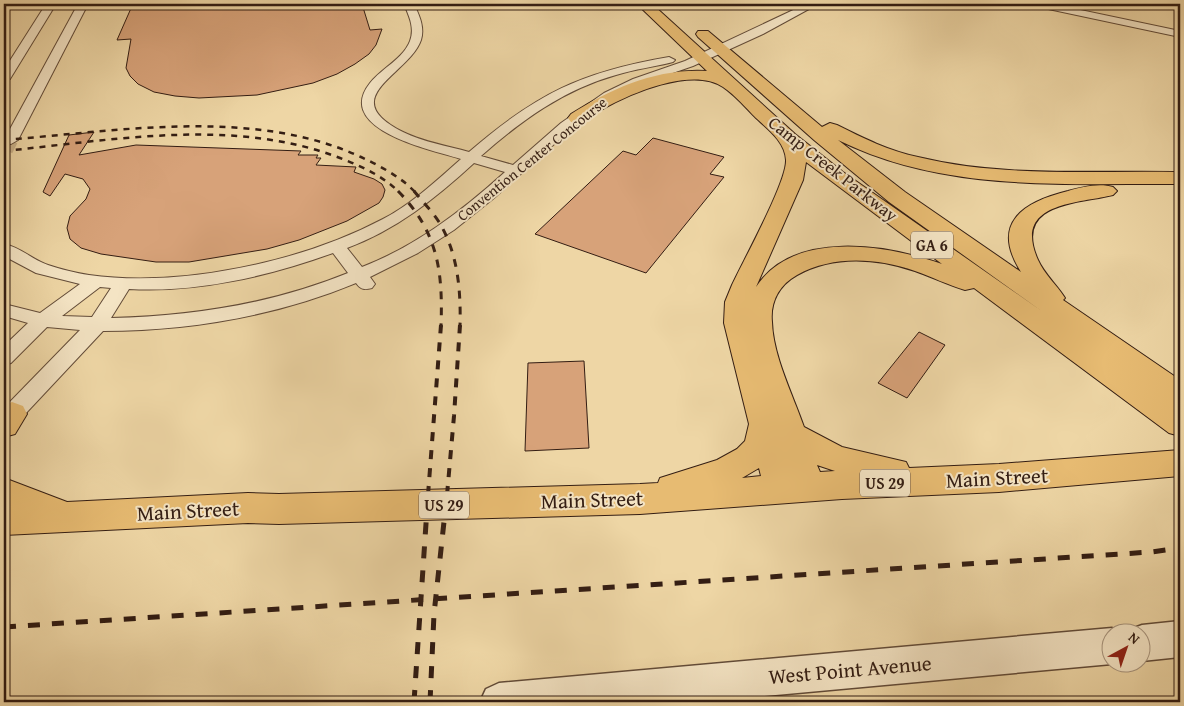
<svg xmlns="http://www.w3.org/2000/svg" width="1184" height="706" font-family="'Gentium Book Plus',serif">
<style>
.building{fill:#d7a279;stroke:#331d13}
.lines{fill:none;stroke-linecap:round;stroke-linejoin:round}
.minor-tunnel{stroke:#c9b188;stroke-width:14;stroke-dasharray:14 7;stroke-linecap:butt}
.minor-casing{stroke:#624b38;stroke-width:2}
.tertiary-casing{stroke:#624b38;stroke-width:3}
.primary-casing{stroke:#331d13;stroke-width:2}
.minor{fill:#f4e4c4;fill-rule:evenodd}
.tertiary{fill:#f4e4c4;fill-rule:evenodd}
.primary{fill:#e7bb72;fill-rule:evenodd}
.rail-far3{stroke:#331d13;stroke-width:2.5;stroke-dasharray:6 6;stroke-linecap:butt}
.rail-far2{stroke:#331d13;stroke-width:3;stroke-dasharray:8 8;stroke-linecap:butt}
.rail-far1{stroke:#331d13;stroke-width:4;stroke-dasharray:9 9;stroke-linecap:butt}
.rail{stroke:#331d13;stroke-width:5;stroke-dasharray:12 12;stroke-linecap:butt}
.labels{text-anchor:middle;stroke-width:4;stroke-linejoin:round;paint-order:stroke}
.far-street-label{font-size:15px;fill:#331d13;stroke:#f4e4c4}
.shield{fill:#f4e4c4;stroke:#6d5948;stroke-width:1}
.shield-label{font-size:16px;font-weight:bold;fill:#331d13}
.street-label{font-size:18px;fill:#331d13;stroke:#f4e4c4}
.near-street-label{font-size:21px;fill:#331d13;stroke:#f4e4c4}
</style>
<rect width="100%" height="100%" fill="#eed6a5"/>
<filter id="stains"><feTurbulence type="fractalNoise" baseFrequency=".004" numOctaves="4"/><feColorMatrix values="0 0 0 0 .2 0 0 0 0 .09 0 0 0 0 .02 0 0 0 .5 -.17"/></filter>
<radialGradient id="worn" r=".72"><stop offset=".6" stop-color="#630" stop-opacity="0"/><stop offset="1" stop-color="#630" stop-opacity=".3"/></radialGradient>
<g class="building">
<polygon points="152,4 362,4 370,30 382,29 376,45 369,54 355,64 337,74 313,83 257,95 199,98 175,96 154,92 138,84 130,76 126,68 131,39 117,40 132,6"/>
<polygon points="94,132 79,155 136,145 301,151 298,155 318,155 316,158 321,158 316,165 356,167 354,172 374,179 382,184 385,190 383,197 379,203 347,221 299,240 267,249 189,262 156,262 101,254 81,248 70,239 67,228 70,216 86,199 90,189 83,179 65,174 50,196 43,192 69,135"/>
<polygon points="653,138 724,157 710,174 724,177 646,273 535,234 623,151 636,155"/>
<polygon points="919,332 945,345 907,398 878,383"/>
<polygon points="584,361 589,448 525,451 528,363"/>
</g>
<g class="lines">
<polyline class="minor-tunnel" points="6,150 11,140"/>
<g class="minor-casing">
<g id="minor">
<polygon points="46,4 56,4 10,79 4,83 4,70"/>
<polygon points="78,4 88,4 18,140 11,144 6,143 4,140"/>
<path d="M404,4H414C419,15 425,27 421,40C410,74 333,97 403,132C423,142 448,146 469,152C536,94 581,72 669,57L675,60L673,62C654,67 635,69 616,75C563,90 522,120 481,156L513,165L561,123L604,93L633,79L685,61L806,4H818L763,34L693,66L641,84L612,99L571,129L494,198L454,230L418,253L370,277L375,284L372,288C365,290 361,290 356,283C276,316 189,331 103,331L12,428L4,431V408L80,330L47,327L11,363L4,365V346L28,323L4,316V304L40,313L80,284L36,273L4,256V244C20,247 33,260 48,265C60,269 76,273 89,275C180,288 302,262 383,219C412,204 437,180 461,159C433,150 333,130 370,83C382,68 403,59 410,41C415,28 409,16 404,4ZM474,163L505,172C462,211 416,246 362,267L347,248C396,230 436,198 474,163ZM333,253L348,273C272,304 192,316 111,318L129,289C196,293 270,276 333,253ZM100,287L111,288L92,317L62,316Z"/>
<polygon points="1034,4 1052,4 1180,31 1180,37 1039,7"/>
</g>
</g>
<g class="tertiary-casing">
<g id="tertiary">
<polygon points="1180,621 1180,657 1142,661 1142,634 1128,634 1129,630 1142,625"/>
<polygon points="1112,628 1125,634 1112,634 1112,664 699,702 480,702 486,689 499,683"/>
</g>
</g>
<g class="primary-casing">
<g id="primary">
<path d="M637,4H652L795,134L843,172L1043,312L889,202L814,140L698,37L696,34L698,31H708L822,127L830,123L837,125C863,138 889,151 918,157C1004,178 1093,170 1180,172V184C1064,183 945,193 838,140L905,192L1021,272C990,223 1023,202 1068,191C1082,187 1099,183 1113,187L1117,191L1113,195C1077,204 1012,202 1038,260C1044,274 1057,285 1065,298L1063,300L1180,380V406L1175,405L1180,408V436L1169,433L974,288L965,290C948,285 932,277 915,271C876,258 834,255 797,275C779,285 770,302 772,322C773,356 793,395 804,427L842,447L906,462L909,468L999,464L1180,450V476L999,492L842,499L640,514L279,524L248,523L4,535V478L67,502L248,493L279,494L640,484L658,483L660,478L717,460L737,449L745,441L749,424L724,323L725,302L732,285C743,261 787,182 786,160C785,142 769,130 756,118C746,108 735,95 723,87C692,66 629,94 601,110C591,116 583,125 571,122L568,118L571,114C612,88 657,68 707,71ZM806,162L942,264C887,245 794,229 756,287L803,180ZM817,465L835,471L820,472ZM759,468L761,476L742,478Z"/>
<polygon points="12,402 23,406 27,414 15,434 4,437 4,405"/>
</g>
</g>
<use href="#minor" class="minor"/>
<use href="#tertiary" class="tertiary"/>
<use href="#primary" class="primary"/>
<g class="rail-far3">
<path d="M4,140C119,131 253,107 361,157C380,166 401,177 415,192"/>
<path d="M4,151C114,140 234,117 340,158C361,166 383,176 399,192"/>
</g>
<g class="rail-far2">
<path d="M398,191C438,232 443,271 441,327"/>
<path d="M414,191C422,201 432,211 439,222C458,253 461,291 460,327"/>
</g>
<g class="rail-far1">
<polyline points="428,495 441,325"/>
<polyline points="447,495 454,416 460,325"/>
</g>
<g class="rail">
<polyline points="4,627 1151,552 1180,548"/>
<polyline points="414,702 428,494"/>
<polyline points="430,702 434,614 447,494"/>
</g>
</g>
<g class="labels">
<g class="far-street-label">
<text transform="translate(532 159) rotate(-39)" y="5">Convention Center Concourse</text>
</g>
<g class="shield">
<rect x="911" y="231.5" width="42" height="27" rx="4"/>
<rect x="860" y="469.5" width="50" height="27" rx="4"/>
<rect x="419" y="491.5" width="50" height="27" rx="4"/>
</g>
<g class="shield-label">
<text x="932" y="251">GA 6</text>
<text x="885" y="489">US 29</text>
<text x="444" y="511">US 29</text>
</g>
<g class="street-label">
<text transform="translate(833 169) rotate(38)" y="6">Camp Creek Parkway</text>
</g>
<g class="near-street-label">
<text transform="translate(997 478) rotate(-3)" y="7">Main Street</text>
<text transform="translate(592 500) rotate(-2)" y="7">Main Street</text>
<text transform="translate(188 511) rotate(-3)" y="7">Main Street</text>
<text transform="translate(850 670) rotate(-5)" y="7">West Point Avenue</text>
</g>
</g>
<rect width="1184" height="706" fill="none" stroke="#eed6a5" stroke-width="20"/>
<rect x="5" y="5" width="1174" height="696" fill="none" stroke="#331d13" stroke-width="2.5"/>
<rect x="10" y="10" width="1164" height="686" fill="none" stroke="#331d13"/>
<g transform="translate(1126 648) rotate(40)"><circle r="24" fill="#f4e4c4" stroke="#a7947d"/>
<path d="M0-4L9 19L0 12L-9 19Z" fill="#8f2418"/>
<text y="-8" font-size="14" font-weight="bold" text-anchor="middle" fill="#331d13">N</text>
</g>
<rect width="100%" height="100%" filter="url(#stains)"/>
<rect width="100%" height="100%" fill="url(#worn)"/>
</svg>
